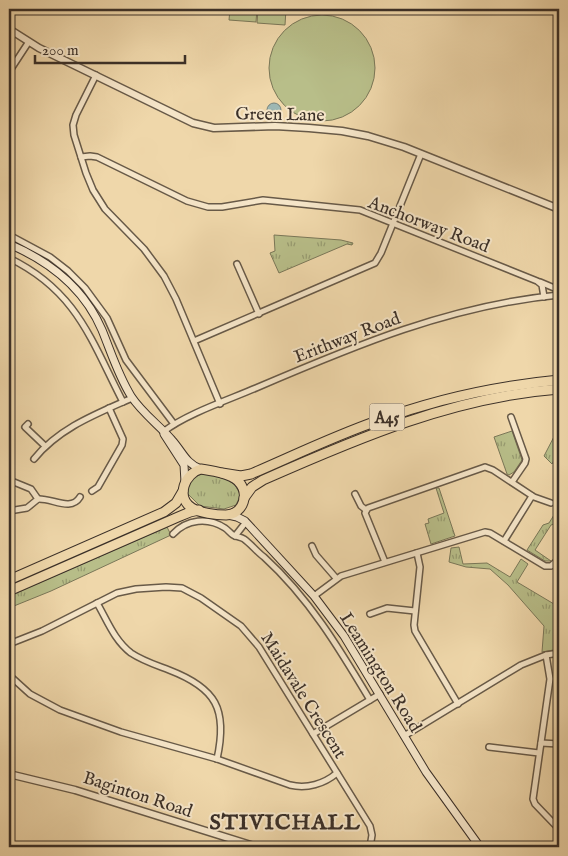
<svg xmlns="http://www.w3.org/2000/svg" width="568" height="856" font-family="'IM FELL English',serif">
<style>
.grass{fill:url(#grass-tufts);stroke:#7a7758}
.pitch{fill:#b8be89;stroke:#7a7758}
.water{fill:url(#water-ripples);stroke:#76817b}
.lines{fill:none;stroke-linecap:round;stroke-linejoin:round}
.minor-casing{stroke:#685a48;stroke-width:8}
.tertiary-casing{stroke:#685a48;stroke-width:9}
.secondary-casing{stroke:#3b3028;stroke-width:9}
.trunk-casing{stroke:#3b3028;stroke-width:11}
.minor{stroke:#f5e5c8;stroke-width:5}
.tertiary{stroke:#f5e5c8;stroke-width:6}
.secondary{stroke:#f5e5c8;stroke-width:7}
.trunk{stroke:#efd7aa;stroke-width:9}
.labels{text-anchor:middle;stroke-width:4;stroke-linejoin:round;paint-order:stroke}
.shield{fill:#f5e5c8;stroke:#736658;stroke-width:1}
.shield-label{font-size:16px;font-weight:bold;fill:#3b3028}
.street-label{font-size:18px;fill:#3b3028;stroke:#f5e5c8}
.district-label{font-size:22px;font-weight:bold;letter-spacing:1px;fill:#3b3028;stroke:#f5e5c8}
</style>
<defs>
<pattern id="grass-tufts" width="24" height="20" patternUnits="userSpaceOnUse" patternTransform="scale(1.25)"><rect width="24" height="20" fill="#b8be89"/><path d="M3 7l-1-3M5 7V3M7 7l1-3M15 17l-1-3M17 17v-4M19 17l1-3" fill="none" stroke="#979b70"/></pattern>
<pattern id="water-ripples" width="26" height="14" patternUnits="userSpaceOnUse" patternTransform="scale(1.25)"><rect width="26" height="14" fill="#9db7b3"/><path d="M2 4q2-2 4 0t4 0M15 11q2-2 4 0t4 0" fill="none" stroke="#819592"/></pattern>
</defs>
<rect width="100%" height="100%" fill="#efd7aa"/>
<filter id="stains"><feTurbulence type="fractalNoise" baseFrequency=".004" numOctaves="4"/><feColorMatrix values="0 0 0 0 .2 0 0 0 0 .09 0 0 0 0 .02 0 0 0 .5 -.17"/></filter>
<radialGradient id="worn" r=".72"><stop offset=".6" stop-color="#630" stop-opacity="0"/><stop offset="1" stop-color="#630" stop-opacity=".3"/></radialGradient>
<g class="grass">
<polygon points="274,235 341,240 353,243 352,245 347,244 279,273 270,253 275,251"/>
<polygon points="559,427 559,451 552,464 544,456"/>
<polygon points="512,431 522,460 514,472 509,475 507,474 494,437"/>
<path d="M204,474C220,476 236,479 240,496L236,505L224,509L200,506L187,493C189,482 193,475 204,474Z"/>
<polygon points="436,488 439,488 455,536 431,544 425,524 429,523 428,519 444,513"/>
<polygon points="559,507 559,522 551,525 535,550 551,561 545,561 527,550 543,525 549,523"/>
<polygon points="167,527 171,535 51,591 9,608 9,596"/>
<polygon points="459,547 463,564 487,563 510,577 521,559 528,564 517,582 559,607 559,649 542,652 544,626 508,585 490,569 466,567 449,562 451,548"/>
</g>
<g class="pitch">
<polygon points="230,9 257,9 256,22 229,20"/>
<polygon points="258,9 286,9 285,25 257,23"/>
<circle cx="322" cy="68" r="53"/>
</g>
<circle class="water" cx="274" cy="110" r="7"/>
<g class="lines">
<g class="minor-casing">
<g id="minor">
<polyline points="9,72 28,43"/>
<polyline points="96,75 76,115 73,125 74,135 86,173 93,190 105,209 144,249 164,276 176,299 220,404"/>
<polyline points="81,157 90,156 97,157 187,201 208,207 222,207 263,200 360,210 537,281 542,285 544,297"/>
<polyline points="9,235 50,257 68,271 85,288 107,318 126,360 174,424"/>
<path d="M9,258C77,291 91,340 123,402"/>
<polyline points="237,264 259,314"/>
<polyline points="540,282 559,290"/>
<polyline points="194,341 375,263 381,253 421,154"/>
<polyline points="511,417 526,459 525,463 512,482"/>
<polyline points="28,424 25,427 45,446"/>
<path d="M163,432C186,414 228,400 256,388C354,346 451,305 559,295"/>
<path d="M34,459C59,428 96,414 132,398"/>
<polyline points="9,480 31,489 38,499 27,508 9,511"/>
<polyline points="92,491 98,487 122,445 123,439 109,408"/>
<polyline points="355,494 361,506 366,510"/>
<path d="M38,499C52,498 71,512 80,497"/>
<path d="M173,534C187,519 208,517 225,528C228,530 230,533 233,535C237,537 241,537 244,539C251,544 257,552 264,557C309,598 339,648 370,700"/>
<polyline points="235,536 246,522"/>
<polyline points="504,541 532,496"/>
<polyline points="312,546 316,555 336,578"/>
<polyline points="417,553 420,567 414,625 415,631 458,704"/>
<polyline points="385,562 365,513 368,508 485,467 493,470 534,497 551,503"/>
<polyline points="314,596 341,576 485,532 490,533 545,566 551,566 559,559"/>
<path d="M97,603C107,620 114,640 131,653C143,661 156,665 169,670C216,688 228,709 217,759"/>
<polyline points="370,614 387,608 415,611"/>
<polyline points="9,644 42,631 117,593 136,589 166,587 182,588 201,598 241,626 259,647 370,826 372,835 370,847"/>
<polyline points="546,655 550,679 533,799 535,804 559,829"/>
<path d="M9,675L30,694L60,710L121,732L217,759L290,785C307,789 324,784 337,773"/>
<polyline points="313,734 380,694"/>
<polyline points="404,736 521,665 546,655 559,653"/>
<polyline points="541,743 559,744"/>
<polyline points="489,747 539,753"/>
<polyline points="9,844 21,847"/>
</g>
</g>
<g class="tertiary-casing">
<g id="tertiary">
<polyline points="9,29 39,48 193,123 214,128 275,126 309,128 342,131 368,136 404,147 559,209"/>
<polyline points="9,774 75,790 257,847"/>
</g>
</g>
<g class="secondary-casing">
<g id="secondary">
<path d="M9,244C49,261 84,288 102,330C111,352 118,375 131,396C142,413 159,425 172,440C182,451 186,464 201,469"/>
<polyline points="164,434 184,465 185,482"/>
<polyline points="228,515 237,517 245,521 314,596 344,636 426,772 480,847"/>
</g>
</g>
<g class="trunk-casing">
<g id="trunk">
<path d="M201,469C213,471 229,473 238,481C250,493 244,514 226,515C216,515 200,513 192,508C175,497 185,473 201,469Z"/>
<path d="M222,473L241,476L251,474C293,456 334,436 377,421C436,399 497,386 559,380"/>
<path d="M244,498L252,487L263,480C358,438 454,397 559,389"/>
<polyline points="9,580 164,512 176,503 183,491"/>
<polyline points="9,591 178,517 190,512 199,510"/>
</g>
</g>
<use href="#minor" class="minor"/>
<use href="#tertiary" class="tertiary"/>
<use href="#secondary" class="secondary"/>
<use href="#trunk" class="trunk"/>
</g>
<g class="labels">
<rect class="shield" x="369.5" y="403.5" width="35" height="27" rx="4"/>
<g class="shield-label">
<text x="387" y="423">A45</text>
</g>
<g class="street-label">
<text transform="translate(280 114) rotate(1)" y="6">Green Lane</text>
<text transform="translate(429 224) rotate(21)" y="6">Anchorway Road</text>
<text transform="translate(347 337) rotate(-21)" y="6">Erithway Road</text>
<text transform="translate(381 672) rotate(58)" y="6">Leamington Road</text>
<text transform="translate(304 695) rotate(58)" y="6">Maidavale Crescent</text>
<text transform="translate(138 794) rotate(18)" y="6">Baginton Road</text>
</g>
<g class="district-label">
<text x="285" y="829">STIVICHALL</text>
</g>
</g>
<rect width="568" height="856" fill="none" stroke="#efd7aa" stroke-width="30"/>
<rect x="10" y="10" width="548" height="836" fill="none" stroke="#3b3028" stroke-width="2.5"/>
<rect x="15" y="15" width="538" height="826" fill="none" stroke="#3b3028"/>
<path d="M35 55v8h150v-8" fill="none" stroke="#3b3028" stroke-width="2.5"/>
<text x="42" y="55" font-size="15" fill="#3b3028" stroke="#f5e5c8" stroke-width="4" paint-order="stroke">200 m</text>
<rect width="100%" height="100%" filter="url(#stains)"/>
<rect width="100%" height="100%" fill="url(#worn)"/>
</svg>
